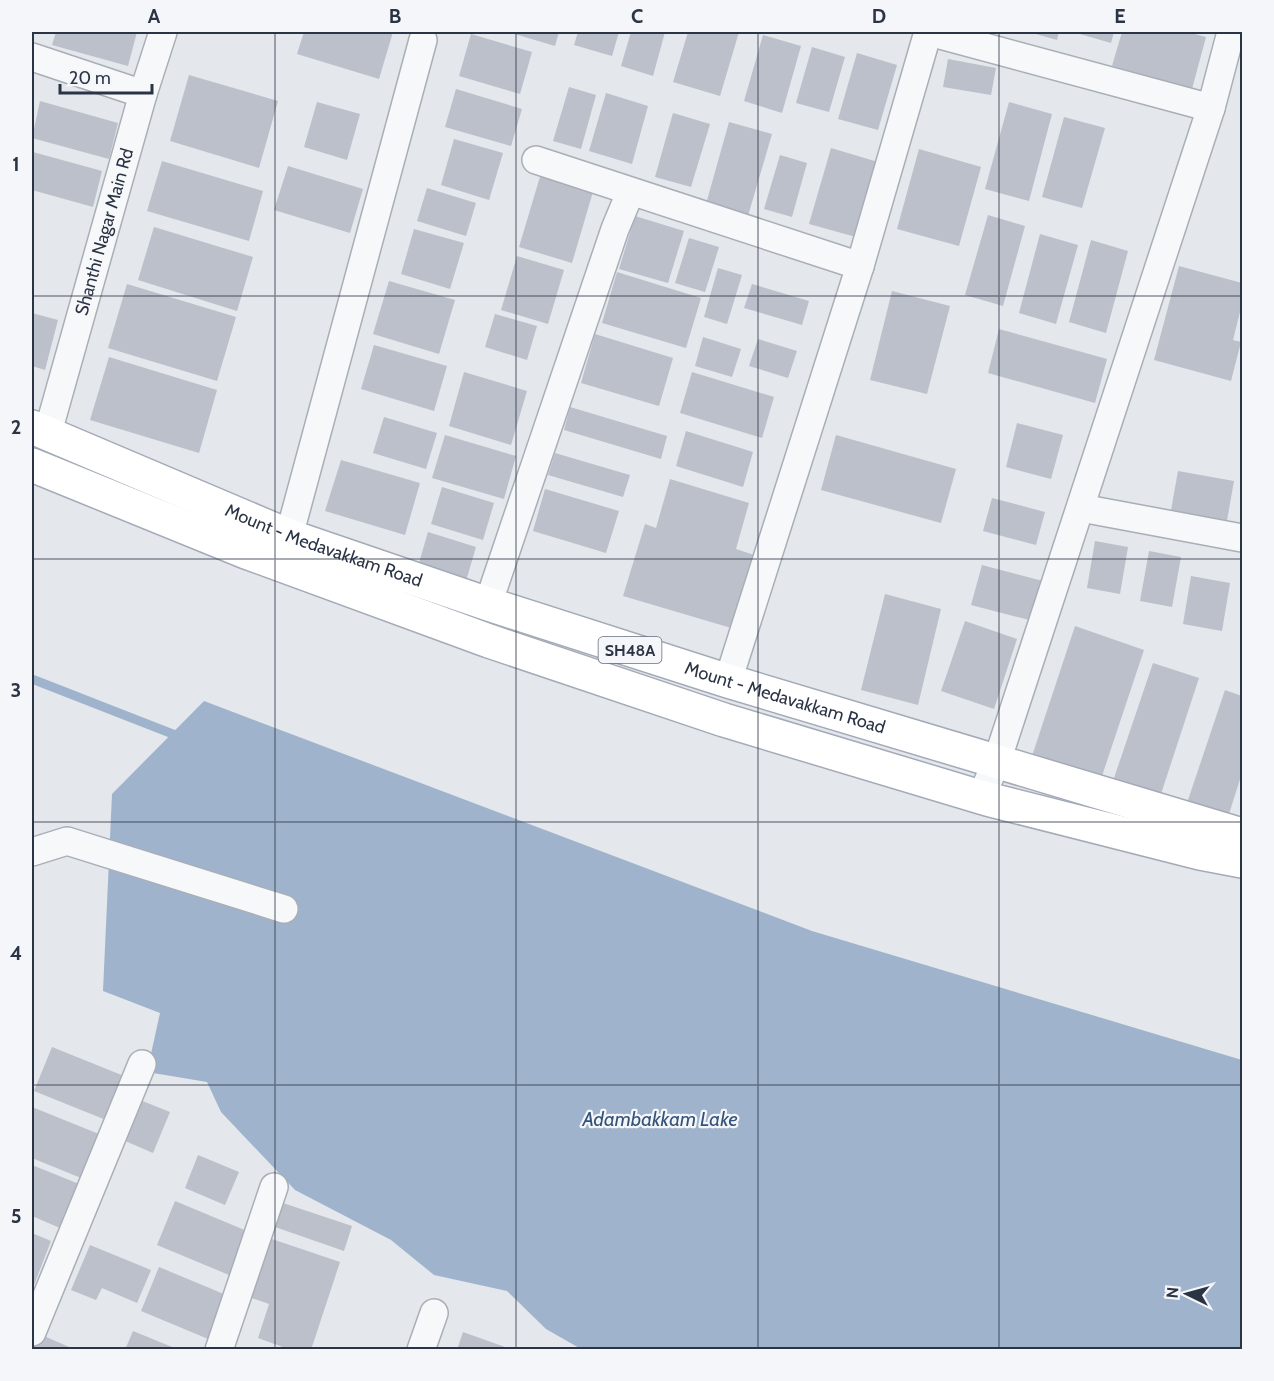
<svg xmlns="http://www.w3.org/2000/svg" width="1274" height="1381" font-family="Cabin,sans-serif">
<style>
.water{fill:#9fb4cc}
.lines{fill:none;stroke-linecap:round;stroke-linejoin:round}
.stream{stroke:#9fb4cc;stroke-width:9}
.building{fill:#bbc0ca}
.minor-casing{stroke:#a9aeb7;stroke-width:30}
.primary-casing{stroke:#a3abb8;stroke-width:36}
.minor{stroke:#f7f8fa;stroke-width:27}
.primary{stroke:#fff;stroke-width:33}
.grid{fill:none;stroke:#2b3445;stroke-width:1.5;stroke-opacity:0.55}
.labels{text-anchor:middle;stroke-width:4.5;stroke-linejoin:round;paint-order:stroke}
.shield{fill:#f4f6f9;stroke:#676e7b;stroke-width:1.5}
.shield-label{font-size:16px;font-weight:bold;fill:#2b3445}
.street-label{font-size:18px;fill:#2b3445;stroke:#f4f6f9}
.water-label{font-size:20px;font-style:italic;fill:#34527a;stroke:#f4f6f9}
.neatline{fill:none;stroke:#2b3445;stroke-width:2}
.grid-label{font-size:20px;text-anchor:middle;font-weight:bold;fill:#2b3445}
</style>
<rect width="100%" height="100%" fill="#e4e7ec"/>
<polygon class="water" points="204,701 812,931 1242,1060 1242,1349 581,1349 546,1329 507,1291 434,1275 391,1240 295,1190 221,1112 207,1082 147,1072 160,1013 103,991 112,794"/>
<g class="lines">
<polyline class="stream" points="32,679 183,738"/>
</g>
<g class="building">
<polygon points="56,32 137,32 128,66 52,45"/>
<polygon points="304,32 393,32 379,79 297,54"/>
<polygon points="508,32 559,32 555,46"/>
<polygon points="578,32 619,32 612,56 574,45"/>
<polygon points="631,32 665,32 653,76 621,66"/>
<polygon points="688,32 739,32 720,96 673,82"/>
<polygon points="1029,32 1059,32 1057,40"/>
<polygon points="1073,32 1114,32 1111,43"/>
<polygon points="1122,32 1187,32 1206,37 1192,89 1112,66"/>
<polygon points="471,34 532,52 520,94 459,76"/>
<polygon points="763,35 801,46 782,113 744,101"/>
<polygon points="812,47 845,57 829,112 796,103"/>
<polygon points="857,53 897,65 878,130 838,119"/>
<polygon points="948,59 996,68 991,95 943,87"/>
<polygon points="189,75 278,101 259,168 170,141"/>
<polygon points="569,87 596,95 581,149 553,141"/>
<polygon points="456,89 522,109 511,146 445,127"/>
<polygon points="606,93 648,106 632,164 589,151"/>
<polygon points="40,101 118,123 109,159 32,138"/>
<polygon points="317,102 360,114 347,160 304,147"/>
<polygon points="1009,102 1052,114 1029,201 985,189"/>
<polygon points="673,113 710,124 691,187 655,177"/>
<polygon points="1064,117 1105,128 1082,208 1042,197"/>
<polygon points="729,122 772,134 748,216 706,204"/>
<polygon points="454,139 503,153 489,200 441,185"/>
<polygon points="831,148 878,162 856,237 809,224"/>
<polygon points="919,149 981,167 959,246 897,229"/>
<polygon points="33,152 102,171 93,207 32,190"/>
<polygon points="780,155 807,163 792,217 764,209"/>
<polygon points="162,161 263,191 249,241 147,211"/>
<polygon points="288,166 363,189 350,233 274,210"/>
<polygon points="542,170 595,185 572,263 519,247"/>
<polygon points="427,188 476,203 466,236 417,221"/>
<polygon points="988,215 1025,226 1003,306 965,295"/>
<polygon points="635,216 684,231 668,283 619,269"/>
<polygon points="154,227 253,257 237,311 138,280"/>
<polygon points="414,229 464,243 450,289 401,274"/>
<polygon points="1040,234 1078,245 1056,324 1019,313"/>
<polygon points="689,238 719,247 705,292 675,283"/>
<polygon points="1091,240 1128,251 1106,333 1069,322"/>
<polygon points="517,256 564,270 548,324 501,310"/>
<polygon points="1179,266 1242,283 1242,304 1233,340 1241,342 1231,381 1154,360"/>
<polygon points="718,268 742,275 727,324 704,317"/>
<polygon points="617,272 701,298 686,348 602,323"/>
<polygon points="389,281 455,300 439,354 373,334"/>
<polygon points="127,284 236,317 217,381 108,348"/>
<polygon points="752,284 809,301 802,325 744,308"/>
<polygon points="892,291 950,306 927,394 870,380"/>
<polygon points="32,313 58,320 45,370 32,366"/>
<polygon points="495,314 537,326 527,360 485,347"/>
<polygon points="999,329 1107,359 1095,403 988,373"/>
<polygon points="595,334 673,358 659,406 581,383"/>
<polygon points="703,337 741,349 732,377 695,366"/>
<polygon points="758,339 797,351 788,378 749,366"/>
<polygon points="374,345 447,366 434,411 361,389"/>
<polygon points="109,357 217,390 199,453 90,420"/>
<polygon points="464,372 527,391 511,445 449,426"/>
<polygon points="692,372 774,397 762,438 680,413"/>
<polygon points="570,407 667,436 661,459 564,430"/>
<polygon points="384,417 437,433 426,469 373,453"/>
<polygon points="1017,423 1063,435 1051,479 1006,467"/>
<polygon points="686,431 753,452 743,487 676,466"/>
<polygon points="445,435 516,456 504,499 432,478"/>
<polygon points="836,435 956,469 941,523 821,490"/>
<polygon points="555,453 630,475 623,497 548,475"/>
<polygon points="341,460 420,483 405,535 325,511"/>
<polygon points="1178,471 1234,481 1226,526 1170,516"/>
<polygon points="670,479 749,503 736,549 760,557 738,630 623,596 645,524 656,528"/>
<polygon points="442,487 494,503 483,540 431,524"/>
<polygon points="545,489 619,511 606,553 533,531"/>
<polygon points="992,498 1045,512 1036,545 983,531"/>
<polygon points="428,532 476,547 464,588 416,573"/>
<polygon points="1095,541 1128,547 1120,594 1087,588"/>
<polygon points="1149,551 1181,557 1172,607 1140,601"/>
<polygon points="982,565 1043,581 1033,621 971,605"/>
<polygon points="1191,576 1230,583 1222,631 1183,624"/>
<polygon points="885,594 941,609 918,705 861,690"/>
<polygon points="965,621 1017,639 994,709 941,691"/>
<polygon points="1075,626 1144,650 1101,779 1032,756"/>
<polygon points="1153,663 1199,678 1160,797 1113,781"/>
<polygon points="1225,690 1242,696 1242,773 1228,817 1187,803"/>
<polygon points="52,1047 124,1076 106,1120 34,1091"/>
<polygon points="140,1100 170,1112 153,1153 123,1140"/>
<polygon points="32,1107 99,1134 81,1178 32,1158"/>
<polygon points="198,1155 239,1172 225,1205 185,1188"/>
<polygon points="32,1165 79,1184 60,1228 32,1216"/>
<polygon points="175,1201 247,1231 229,1275 157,1245"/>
<polygon points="283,1203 352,1226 344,1251 275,1227"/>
<polygon points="32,1233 51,1241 34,1285 32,1284"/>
<polygon points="266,1237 340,1262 311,1350 291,1350 258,1338 269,1304 246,1296"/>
<polygon points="90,1245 151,1270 137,1303 102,1288 96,1300 71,1290"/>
<polygon points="159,1267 231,1297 213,1341 141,1311"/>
<polygon points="133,1331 177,1349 177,1350 125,1350"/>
<polygon points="463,1332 511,1349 511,1350 457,1350"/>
<polygon points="37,1333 76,1350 32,1350"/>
</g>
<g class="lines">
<g class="minor-casing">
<g id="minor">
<polyline points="929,32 1211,108"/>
<polyline points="32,57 143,94"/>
<polyline points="536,160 860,266"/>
<path id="s1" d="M48,432L143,94L163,32"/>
<polyline points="1081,508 1242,538"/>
<polyline points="289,536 423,40"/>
<polyline points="488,604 615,229 630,193"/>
<polyline points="728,681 860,266 928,32"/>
<polyline points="981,797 997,761 1211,108 1231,32"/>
<polyline points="32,852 67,841 284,909"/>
<polyline points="32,1332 142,1064"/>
<polyline points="219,1350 274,1187"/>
<polyline points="421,1350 434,1313"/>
</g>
</g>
<g class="primary-casing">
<g id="primary">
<path id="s2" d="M32,427L289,536L488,604L728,681L1242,835"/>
<polyline points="32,465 246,552 489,641 724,720 987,799 1200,853 1242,861"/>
</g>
</g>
<use href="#minor" class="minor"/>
<use href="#primary" class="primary"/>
</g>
<path class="grid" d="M275,32V1350M516,32V1350M758,32V1350M999,32V1350M32,296H1242M32,559H1242M32,822H1242M32,1085H1242"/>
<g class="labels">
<rect class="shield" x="598.5" y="637" width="63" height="26" rx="4.5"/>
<g class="shield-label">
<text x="630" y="656">SH48A</text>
</g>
<g class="street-label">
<text dy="6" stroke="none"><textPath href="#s1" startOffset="208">Shanthi Nagar Main Rd</textPath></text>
<text dy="6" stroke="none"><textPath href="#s2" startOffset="315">Mount - Medavakkam Road</textPath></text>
<text dy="6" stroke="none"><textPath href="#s2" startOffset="801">Mount - Medavakkam Road</textPath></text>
</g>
<g class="water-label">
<text x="660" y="1126">Adambakkam Lake</text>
</g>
</g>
<rect width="1274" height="1381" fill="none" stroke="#f4f6f9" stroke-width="66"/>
<g transform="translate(1187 1294) rotate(275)" stroke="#f4f6f9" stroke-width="4.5" paint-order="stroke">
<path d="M0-4.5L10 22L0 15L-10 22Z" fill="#2b3445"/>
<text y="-9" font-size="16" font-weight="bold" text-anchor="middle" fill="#2b3445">N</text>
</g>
<path d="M60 84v9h92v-9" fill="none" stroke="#2b3445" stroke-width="3"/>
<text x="69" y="84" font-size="18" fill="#2b3445" stroke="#f4f6f9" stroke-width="4.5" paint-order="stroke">20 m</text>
<rect x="33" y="33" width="1208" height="1315" class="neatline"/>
<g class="grid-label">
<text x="154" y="23">A</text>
<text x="395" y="23">B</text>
<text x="637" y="23">C</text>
<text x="879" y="23">D</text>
<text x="1120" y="23">E</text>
<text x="16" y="171">1</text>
<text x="16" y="434">2</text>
<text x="16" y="697">3</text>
<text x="16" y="960">4</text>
<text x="16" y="1223">5</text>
</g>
</svg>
